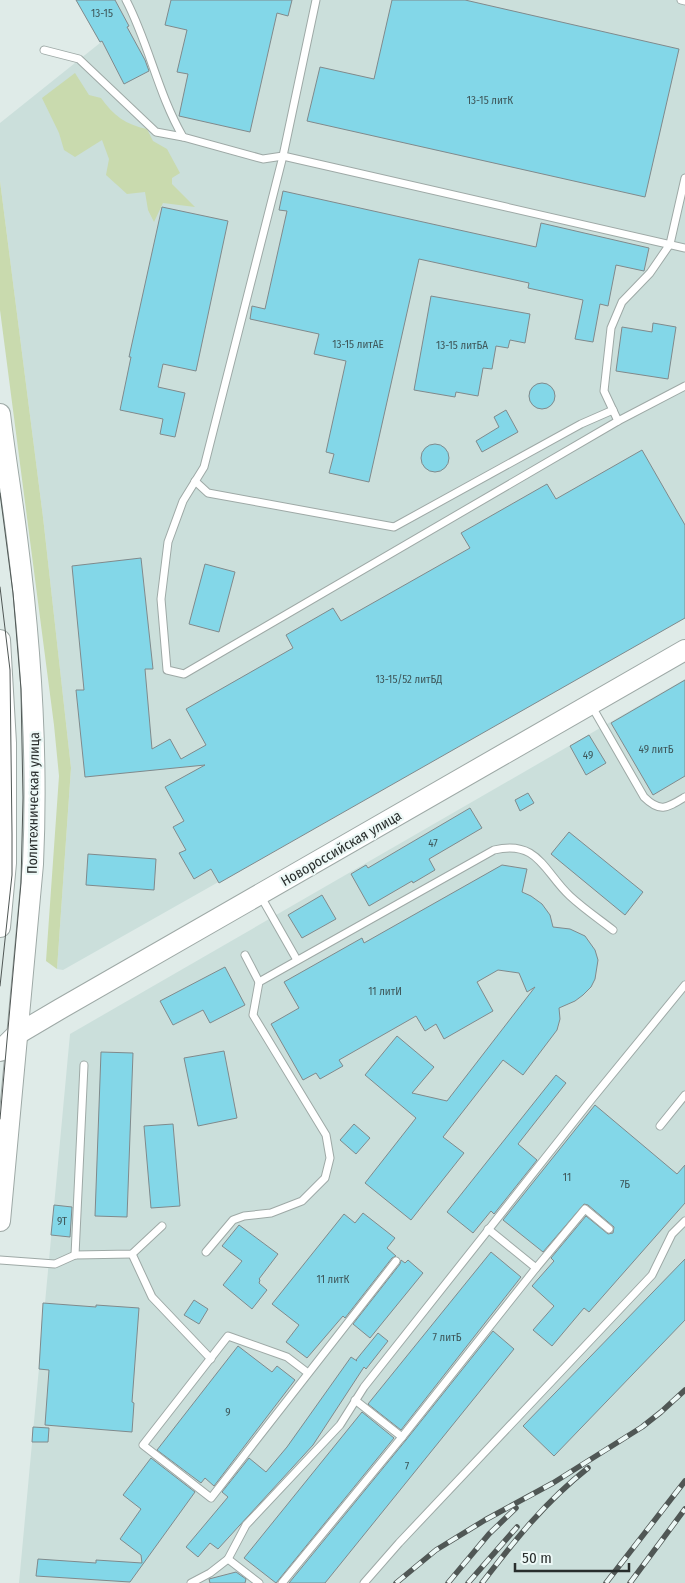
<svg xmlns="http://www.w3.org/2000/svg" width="685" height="1583" font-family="'Fira Sans Condensed',sans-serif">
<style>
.built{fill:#cbdfdb}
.green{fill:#c9daae}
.building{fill:#83d7e8;stroke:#808a8c}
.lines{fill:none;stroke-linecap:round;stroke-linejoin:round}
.service-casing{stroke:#9ea9a6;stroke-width:9}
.secondary-casing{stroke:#9ea9a6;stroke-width:22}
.service{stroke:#fff;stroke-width:7}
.secondary{stroke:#fff;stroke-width:20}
.tram{stroke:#505755;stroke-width:1}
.rail-casing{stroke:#505755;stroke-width:5.5}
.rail{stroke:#ecf8f6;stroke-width:4;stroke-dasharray:11;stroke-linecap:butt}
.labels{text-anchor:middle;stroke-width:4.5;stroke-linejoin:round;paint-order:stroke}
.number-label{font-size:11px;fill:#3f585b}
.street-label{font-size:14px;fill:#282d2c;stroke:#ecf8f6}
</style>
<rect width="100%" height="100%" fill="#dfebe8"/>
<g class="built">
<polygon points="76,0 685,0 685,618 63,970 57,969 71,768 43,517 0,181 0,123 100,43"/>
<polygon points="685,679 685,1583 19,1583 70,1034"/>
</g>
<g class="green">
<path d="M75,73L89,95L101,98C113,115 126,125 147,129L153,141L167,149L180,173L172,178V184L195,207L163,203L154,222L148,210L145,192L127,194L106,175L109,159L102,140L75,157L64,150L59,133L42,98Z"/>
<polygon points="0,181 43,517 71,768 57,969 46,961 59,776 54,725 0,310"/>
</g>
<g class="building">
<polygon points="76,0 115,0 129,26 127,27 145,60 149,71 124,84 102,41 100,42"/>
<polygon points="171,0 292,0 288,16 277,13 250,132 179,116 188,74 177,72 187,30 165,25"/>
<polygon points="392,0 465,0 679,49 645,197 307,121 320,67 374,79"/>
<polygon points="283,191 536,247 541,223 649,248 644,271 616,265 608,306 600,304 593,342 575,339 583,300 528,288 529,283 419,259 369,482 329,473 334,454 326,452 346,361 314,354 319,334 250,319 252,306 265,309 287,211 279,210"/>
<polygon points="162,207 228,221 196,371 163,364 158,387 185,393 175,437 160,434 163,419 120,410 131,357 129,357"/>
<polygon points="431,296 530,314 525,343 510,340 508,348 496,346 492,369 483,368 478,396 456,392 455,397 414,390"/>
<polygon points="653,323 676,327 668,379 616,371 622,327 652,332"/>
<circle cx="542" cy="396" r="13"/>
<polygon points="506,410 518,432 482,452 476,441 499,427 494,417"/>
<circle cx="435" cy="458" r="14"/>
<polygon points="642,450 685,525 685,618 219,883 211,869 194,879 179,853 186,850 173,827 184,821 165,787 205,765 85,777 76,690 84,690 72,566 141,558 153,669 145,669 152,749 170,739 181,759 206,745 186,709 293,648 286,635 333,608 341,621 470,548 461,533 547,484 556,499"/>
<polygon points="205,564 235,572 219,632 189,624"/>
<polygon points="685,680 685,776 653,795 611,723"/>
<polygon points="589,735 606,763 586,775 570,746"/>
<polygon points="528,793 534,803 520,811 515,800"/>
<polygon points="470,808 482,828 429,859 435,870 413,883 412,881 369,906 351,874 366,865 368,868"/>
<polygon points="569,832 643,892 625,915 551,854"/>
<polygon points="88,854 156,859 154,890 86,885"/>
<polygon points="502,865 527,869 522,892 531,896 542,904 550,915 553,927 570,929 585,936 595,950 598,960 595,979 591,987 583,995 575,1001 559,1008 560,1019 557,1030 523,1075 503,1060 443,1137 464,1153 411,1220 365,1183 416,1118 365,1075 397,1036 434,1067 412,1093 447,1101 535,987 527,992 519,973 498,970 477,982 493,1011 444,1039 436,1024 425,1031 416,1016 339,1060 343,1066 320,1079 316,1073 303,1080 271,1024 299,1008 284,982 362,938 364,943"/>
<polygon points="322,895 336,919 302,938 288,915"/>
<polygon points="225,967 245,1005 210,1023 203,1010 173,1025 160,1001"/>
<polygon points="224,1051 237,1118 198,1126 184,1058"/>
<polygon points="101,1052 133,1053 127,1217 95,1216"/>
<polygon points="556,1075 566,1083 518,1144 537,1160 494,1214 491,1211 473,1233 447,1212"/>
<polygon points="595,1105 677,1174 685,1165 685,1203 589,1312 584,1308 552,1346 533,1330 554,1306 532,1286 554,1261 551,1258 586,1216 608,1234 613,1233 614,1227 588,1205 584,1204 543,1252 503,1220"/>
<polygon points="173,1124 180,1206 151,1208 144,1126"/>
<polygon points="354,1124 370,1138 356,1154 340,1140"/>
<polygon points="54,1205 72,1207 70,1237 51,1235"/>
<polygon points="363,1213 395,1238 387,1248 396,1256 392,1258 345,1318 343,1316 307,1358 286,1342 299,1325 272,1304 344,1214 355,1223"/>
<polygon points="239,1225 278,1254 259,1279 260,1280 259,1283 267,1290 252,1309 223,1285 242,1261 222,1246"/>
<polygon points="491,1252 521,1277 401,1430 368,1404"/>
<polygon points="685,1259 685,1320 554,1456 523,1426"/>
<polygon points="401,1260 405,1263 408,1260 423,1273 370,1338 353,1324 400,1264"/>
<polygon points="194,1300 208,1309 199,1324 184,1315"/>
<polygon points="43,1303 96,1307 96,1305 139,1308 132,1402 134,1403 132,1432 45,1425 49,1370 39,1369"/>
<polygon points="493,1331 514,1349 325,1583 289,1583 406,1440"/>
<polygon points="378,1333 388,1341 366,1369 364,1367 313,1445 218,1549 210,1543 198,1557 186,1547 228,1497 222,1492 249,1458 266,1472 287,1447 351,1357 357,1361 356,1360"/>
<polygon points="238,1346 272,1372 277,1366 295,1380 214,1486 205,1478 201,1483 157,1450"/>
<polygon points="362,1412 394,1438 276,1583 244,1558"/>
<polygon points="33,1427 49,1428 48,1442 32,1442"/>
<polygon points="151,1458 195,1492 130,1582 36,1576 38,1559 96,1563 96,1560 142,1563 141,1555 120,1539 141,1509 123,1495"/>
<polygon points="236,1572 246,1579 245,1583 210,1583 209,1579"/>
</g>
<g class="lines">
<g class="service-casing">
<g id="service">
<path d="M126,0C149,44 158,94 183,137L263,159L283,156L685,248"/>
<polyline points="316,0 283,156 204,467 183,501 168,542 161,599 167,670 184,674 618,421 685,386"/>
<polyline points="681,0 685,1"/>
<polyline points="44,50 79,59 156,132 183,137"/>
<polyline points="618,421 604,391 611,328 622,302 650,273 670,244 685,178"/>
<polyline points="195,481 208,493 394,527 581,424 613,410"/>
<path d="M591,705L644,797C660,813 667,808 685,797"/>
<polyline points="260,895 297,960"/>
<polyline points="245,955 259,982"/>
<polyline points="660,1126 685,1095"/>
<polyline points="488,1229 536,1268 585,1209 609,1229"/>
<path d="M206,1252L233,1220L244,1216L271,1213L302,1201L325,1178L330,1158L326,1135L253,1015L259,982L494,850C538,839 544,872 570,896C584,909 599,919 613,930"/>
<polyline points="132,1254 152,1297 211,1359"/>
<polyline points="75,1255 84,1065"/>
<polyline points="0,1260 55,1264 75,1255 132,1254 162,1226"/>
<polyline points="308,1373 287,1357 228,1336 143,1445 211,1498 396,1261"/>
<polyline points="355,1400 402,1437 536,1268"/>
<polyline points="228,1559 259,1583"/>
<polyline points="191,1583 210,1573 228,1559 246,1525 340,1425 364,1387 591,1100 685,985"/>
<polyline points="282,1583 402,1437"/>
<polyline points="364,1583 399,1543 652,1275 672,1234 685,1221"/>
</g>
</g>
<g class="secondary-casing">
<g id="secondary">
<path d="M0,414C5,456 12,497 17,538C31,646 38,756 33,864L0,1221"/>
<polyline points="0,640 6,743 6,863 0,927"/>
<polyline points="0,1051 16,1035 60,1009 685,650"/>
</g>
</g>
<use href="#service" class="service"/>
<use href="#secondary" class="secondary"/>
<g class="tram">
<polyline points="0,493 13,593 21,689 23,798 21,883 0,1119"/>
<polyline points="0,587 10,670 12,834 12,875 0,986"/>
</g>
<g class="rail-casing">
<g id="rail">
<polyline points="396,1583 436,1550 485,1520 553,1483 642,1427 661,1412 685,1390"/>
<polyline points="448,1583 489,1534 516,1508"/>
<polyline points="468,1583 517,1527"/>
<path d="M482,1583C515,1540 545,1502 588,1468"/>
<polyline points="606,1583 685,1481"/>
<polyline points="630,1583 685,1509"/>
</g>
</g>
<use href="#rail" class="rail"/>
</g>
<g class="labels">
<g class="number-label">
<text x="102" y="17">13-15</text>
<text x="490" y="104">13-15 литК</text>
<text x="358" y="348">13-15 литАЕ</text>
<text x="462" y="349">13-15 литБА</text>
<text x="409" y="683">13-15/52 литБД</text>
<text x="656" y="753">49 литБ</text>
<text x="588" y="759">49</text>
<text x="433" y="847">47</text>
<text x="385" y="995">11 литИ</text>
<text x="567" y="1181">11</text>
<text x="625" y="1188">7Б</text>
<text x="62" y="1225">9Т</text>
<text x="333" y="1283">11 литК</text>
<text x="447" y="1341">7 литБ</text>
<text x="228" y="1416">9</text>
<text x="407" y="1470">7</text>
</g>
<g class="street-label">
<text transform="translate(33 803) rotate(-89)" y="5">Политехническая улица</text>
<text transform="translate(341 848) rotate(-30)" y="5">Новороссийская улица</text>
</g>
</g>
<path d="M515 1563v8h114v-8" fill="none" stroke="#282d2c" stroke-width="2.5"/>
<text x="522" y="1563" font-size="15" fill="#282d2c" stroke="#ecf8f6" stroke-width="4" paint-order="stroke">50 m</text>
</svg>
